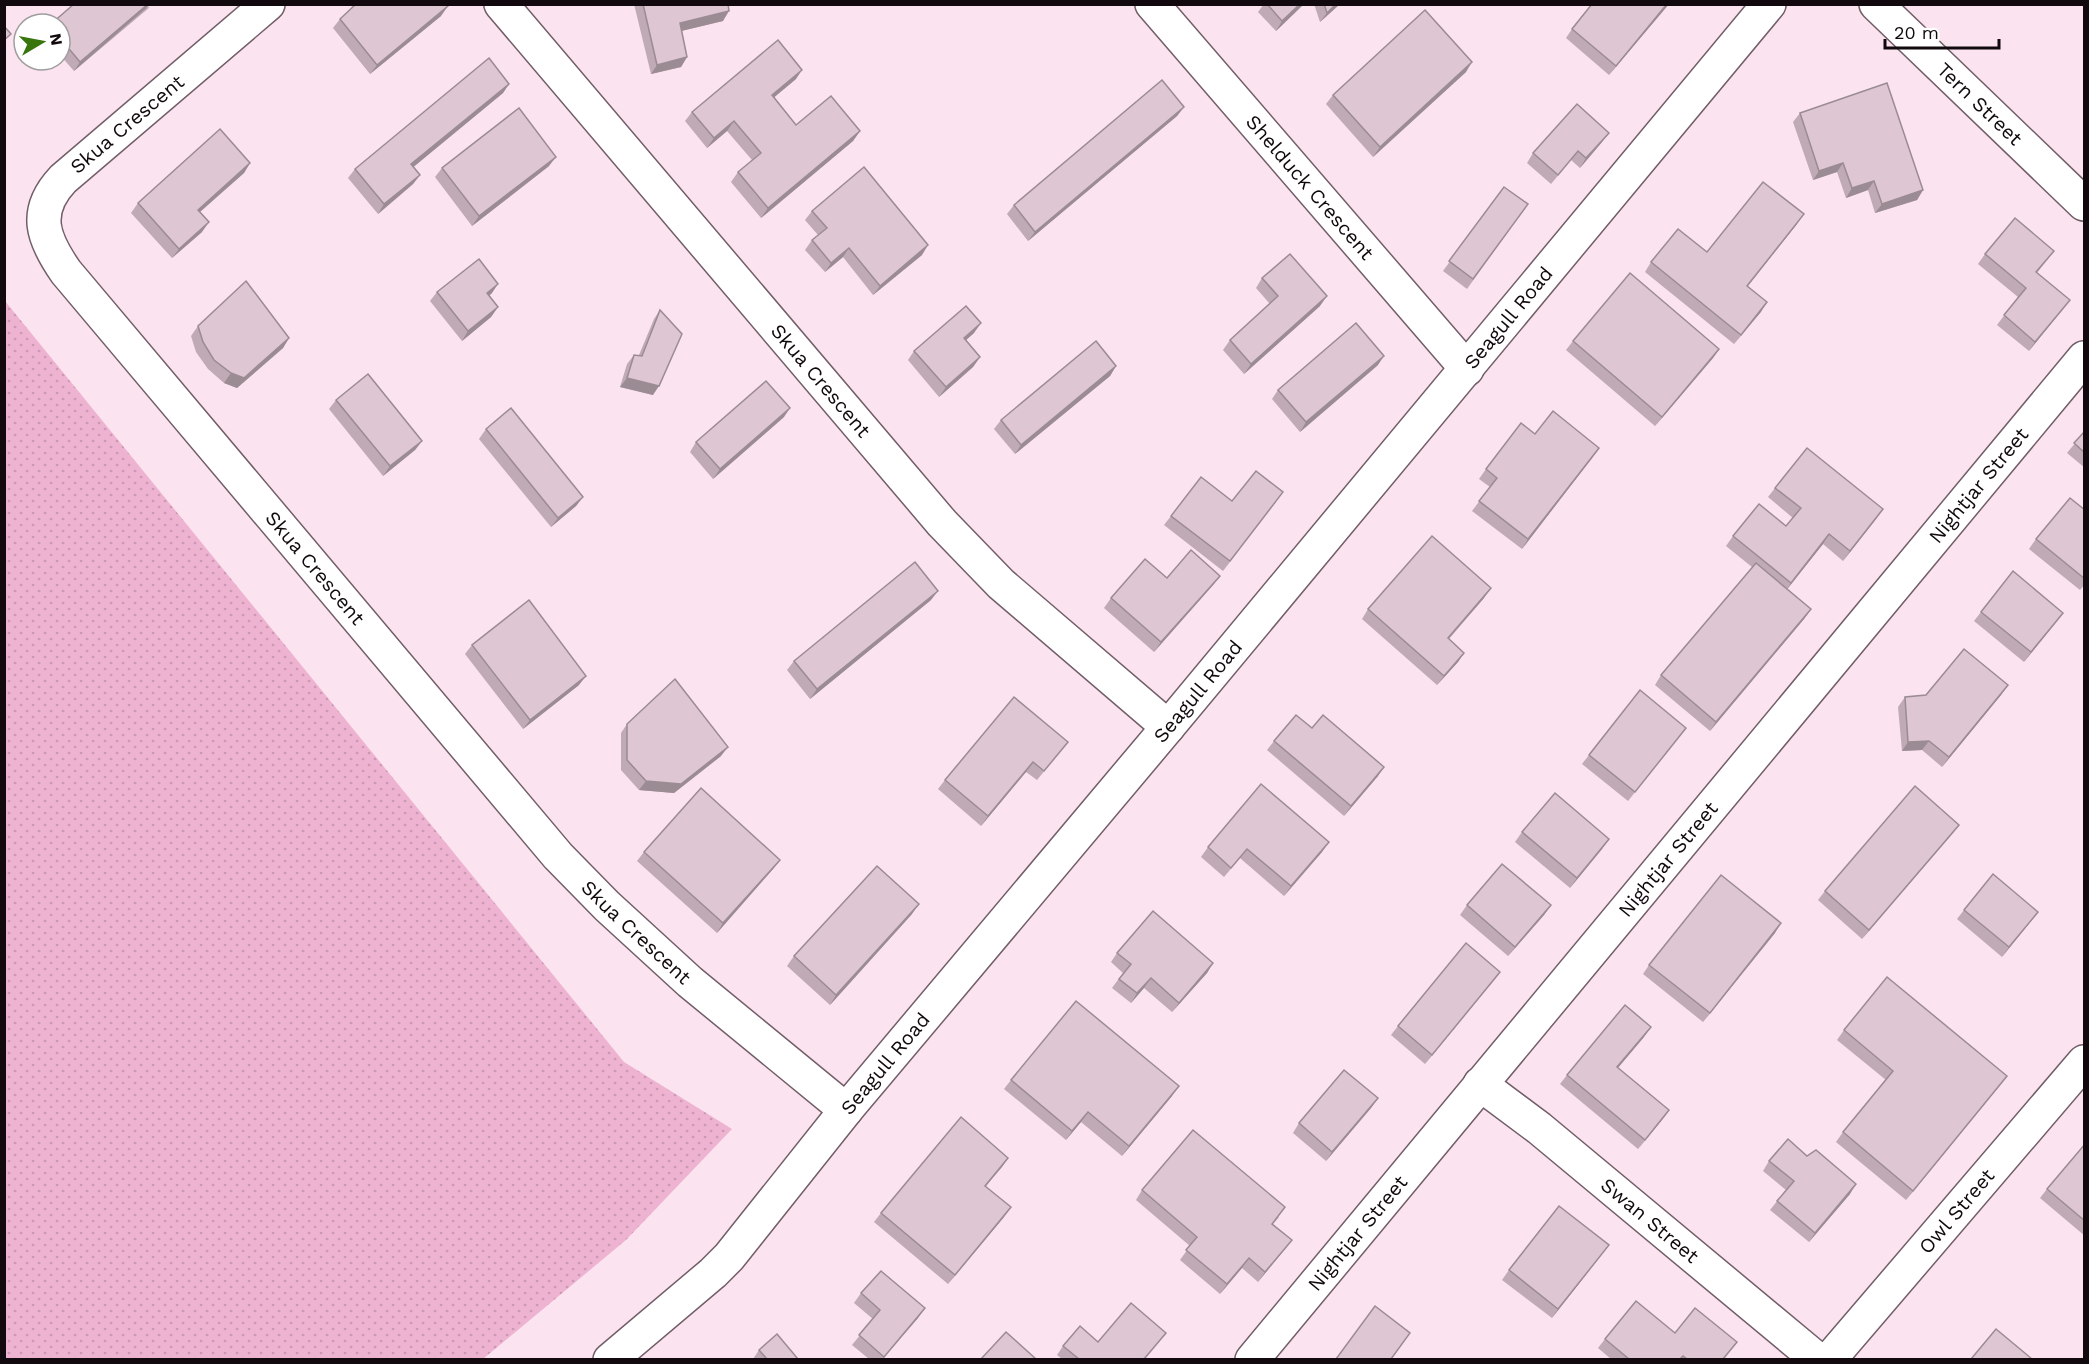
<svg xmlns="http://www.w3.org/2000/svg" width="2089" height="1364" viewBox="0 0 2089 1364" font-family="'Work Sans',sans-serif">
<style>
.grass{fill:url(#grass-dots)}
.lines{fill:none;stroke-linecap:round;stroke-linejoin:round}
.street-casing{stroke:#725e68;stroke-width:36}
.street{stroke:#fff;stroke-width:33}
.wall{fill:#bfaab5}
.shaded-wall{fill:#9b8b93}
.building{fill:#dec6d2;stroke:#9b8b93;stroke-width:1.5}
.labels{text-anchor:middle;stroke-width:6;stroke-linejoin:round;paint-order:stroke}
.street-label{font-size:20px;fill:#11090d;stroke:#fff}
</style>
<defs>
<pattern id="grass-dots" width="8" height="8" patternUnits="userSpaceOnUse" patternTransform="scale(1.5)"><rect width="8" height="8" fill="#efb3d2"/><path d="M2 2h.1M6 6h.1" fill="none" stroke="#cc99b3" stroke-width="1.8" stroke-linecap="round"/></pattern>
</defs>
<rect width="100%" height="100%" fill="#fbe3ef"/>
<!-- grass -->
<polygon class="grass" points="5,301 624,1062 732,1129 626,1240 483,1359 5,1359"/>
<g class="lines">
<defs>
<g id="street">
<path id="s1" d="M268,4L63,179C32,212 43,239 66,272L558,856L607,906L690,982L846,1110"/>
<path id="s2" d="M501,4L942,523L1001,584L1168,727"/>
<path id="s3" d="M1152,4L1467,369"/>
<path id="s4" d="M1876,4L2084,204"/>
<path id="s5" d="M1480,1084L1539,1128L1818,1360"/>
<path id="s6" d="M610,1360L713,1273L729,1257L846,1110L1168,727L1769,4"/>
<path id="s7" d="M1252,1360L2084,358"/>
<path id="s8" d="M1829,1360L2084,1062"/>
</g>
</defs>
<!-- street casing -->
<use href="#street" class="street-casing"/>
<!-- street -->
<use href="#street" class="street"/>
</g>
<!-- wall -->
<g class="wall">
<polygon points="634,4 728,4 723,21 681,31 687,57 681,67 651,74"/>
<polygon points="1264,4 1304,4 1276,31 1258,12"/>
<polygon points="1314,4 1340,4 1320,22"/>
<polygon points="1669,4 1609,75 1566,38 1572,29"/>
<polygon points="150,7 74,71 60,55 60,24"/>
<polygon points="441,16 370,74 333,28 340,19"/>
<polygon points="1466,72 1373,157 1326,104 1333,95"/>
<polygon points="796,79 774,97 796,125 860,131 853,141 761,218 731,182 738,172 752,160 727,131 707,148 685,121 692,112"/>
<polygon points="509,84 503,93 413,167 420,175 413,184 378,214 348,178 355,169"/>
<polygon points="1184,107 1177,116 1028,241 1007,214 1014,205"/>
<polygon points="1800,113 1923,190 1917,200 1875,213 1868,190 1846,198 1837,172 1813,180 1793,122"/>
<polygon points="1602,142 1580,168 1571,160 1551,184 1527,163 1533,153"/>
<polygon points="250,163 244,173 199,212 202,232 172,258 131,213 138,203"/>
<polygon points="549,166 472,226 435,177 442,168"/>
<polygon points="1504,187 1528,204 1467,289 1443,271"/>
<polygon points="812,211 922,255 873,295 843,257 825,272 805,250 812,240 818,235 805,220"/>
<polygon points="1797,224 1748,286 1767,302 1734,344 1645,272 1651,262 1707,252"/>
<polygon points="2054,251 2037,273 2063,309 2029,351 1997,325 2018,297 1978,264 1985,254"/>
<polygon points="1262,278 1320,306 1244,374 1223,350 1230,340 1270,304 1256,288"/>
<polygon points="437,292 492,293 489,296 498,307 491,317 462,341 430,301"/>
<polygon points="660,310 653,395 620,387 627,364 634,355 639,355 654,319"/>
<polygon points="198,326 289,338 283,348 237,388 224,383 208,369 196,352 191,336"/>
<polygon points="974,333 966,340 980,357 973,367 939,397 908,360 914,351"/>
<polygon points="1573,341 1719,349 1713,358 1655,426 1566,350"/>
<polygon points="1378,365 1300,432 1272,399 1278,390"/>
<polygon points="1116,366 1110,376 1015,454 994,429 1001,420"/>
<polygon points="336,400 422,441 415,450 383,476 329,409"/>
<polygon points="784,417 713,479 690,452 696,442"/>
<polygon points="486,429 583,497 576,506 551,527 479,439"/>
<polygon points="2085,431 2085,468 2067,453"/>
<polygon points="1535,434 1592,458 1522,549 1472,511 1490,487 1479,479 1486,469"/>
<polygon points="1775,488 1876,519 1843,561 1823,544 1787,589 1811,609 1804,619 1710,731 1655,685 1661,675 1752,567 1726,546 1733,536 1786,526 1793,518 1768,497"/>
<polygon points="1232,501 1276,502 1223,571 1164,525 1171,516"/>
<polygon points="2085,510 2085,584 2080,590 2029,549 2036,539"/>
<polygon points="1220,576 1213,585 1154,652 1104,608 1111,598 1167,578"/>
<polygon points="1484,598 1449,639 1464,653 1458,662 1437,685 1362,619 1368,609"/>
<polygon points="931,600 810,699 787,670 794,661"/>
<polygon points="1981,612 2056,622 2024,662 1974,621"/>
<polygon points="472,645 579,685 523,729 465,654"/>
<polygon points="2001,695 1942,767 1922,750 1902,751 1898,707 1905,697"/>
<polygon points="627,724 721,756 674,793 639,790 621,770 621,733"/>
<polygon points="1312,728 1378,776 1344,816 1267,750 1274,741"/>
<polygon points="1679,737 1628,801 1582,764 1589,755"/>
<polygon points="1061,751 1037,780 1026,772 981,826 938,789 945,780"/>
<polygon points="1959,825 1952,834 1862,939 1818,900 1825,891"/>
<polygon points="1522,832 1602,849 1570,888 1515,842"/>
<polygon points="1208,847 1322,852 1284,896 1240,858 1224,877 1201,857"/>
<polygon points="644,852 780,860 773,869 717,933 637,861"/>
<polygon points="1467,905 1551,905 1544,915 1508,956 1460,915"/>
<polygon points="1964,910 2038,912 2002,957 1957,919"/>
<polygon points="912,914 830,1005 787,966 794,956"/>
<polygon points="1775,933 1703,1022 1643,974 1649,965"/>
<polygon points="1117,953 1213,963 1207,973 1172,1012 1144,988 1131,1003 1112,988 1123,973 1111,962"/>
<polygon points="1500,972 1493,981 1425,1064 1391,1035 1398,1026"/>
<polygon points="1844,1030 2000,1085 1906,1200 1836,1142 1843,1132 1886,1080 1837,1040"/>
<polygon points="1644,1037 1618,1068 1669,1110 1638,1149 1560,1084 1567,1075"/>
<polygon points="1011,1080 1172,1096 1122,1156 1081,1122 1066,1140 1004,1089"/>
<polygon points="1378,1098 1371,1108 1326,1161 1293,1133 1299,1123"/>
<polygon points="2085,1144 2085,1236 2040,1198 2047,1189"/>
<polygon points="1008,1158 986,1186 1004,1217 948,1284 874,1222 881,1213"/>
<polygon points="1769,1161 1850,1194 1809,1242 1770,1210 1786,1190 1763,1171"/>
<polygon points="1142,1190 1279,1217 1273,1224 1292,1240 1258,1282 1242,1268 1220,1294 1180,1260 1190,1246 1136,1200"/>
<polygon points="1609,1245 1552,1318 1502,1280 1509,1270"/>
<polygon points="861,1293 918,1318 883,1359 869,1359 852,1345 873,1319 854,1303"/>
<polygon points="1166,1333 1145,1359 1062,1359 1057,1355 1063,1346"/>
<polygon points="1675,1333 1737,1342 1724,1359 1611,1359 1598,1348 1605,1339"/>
<polygon points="759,1350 798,1359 753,1359"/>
</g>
<!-- shaded-wall -->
<g class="shaded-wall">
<polygon points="148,4 151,4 74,71 80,62"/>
<polygon points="1300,4 1304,4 1276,31 1282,21"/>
<polygon points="1336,4 1340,4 1320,22 1327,13"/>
<polygon points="1667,4 1669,4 1609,75 1616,66"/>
<polygon points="448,6 441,16 370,74 377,65"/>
<polygon points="729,11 723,21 673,33 680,23"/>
<polygon points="687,57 681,67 651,74 657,65"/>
<polygon points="1472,62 1466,72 1373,157 1380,147"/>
<polygon points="802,70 796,79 765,105 772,95"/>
<polygon points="509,84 503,93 405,174 411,164"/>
<polygon points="1184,107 1177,116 1028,241 1035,232"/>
<polygon points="734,121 727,131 707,148 714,138"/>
<polygon points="860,131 853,141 761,218 768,208"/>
<polygon points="1609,133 1602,142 1580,168 1586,158"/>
<polygon points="556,157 549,166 472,226 479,216"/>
<polygon points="250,163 244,173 191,220 198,210"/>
<polygon points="1843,163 1837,172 1813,180 1819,171"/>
<polygon points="420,175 413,184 378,214 384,204"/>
<polygon points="1874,181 1868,190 1846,198 1852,188"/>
<polygon points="1923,190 1917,200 1875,213 1882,204"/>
<polygon points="1804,214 1797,224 1740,295 1747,286"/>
<polygon points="209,222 202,232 172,258 179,249"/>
<polygon points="928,245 922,255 873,295 880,286"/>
<polygon points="849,248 843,257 825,272 831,263"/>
<polygon points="498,284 492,293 480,303 487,293"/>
<polygon points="1327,296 1320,306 1244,374 1251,364"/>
<polygon points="2070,300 2063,309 2029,351 2035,342"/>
<polygon points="1767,302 1761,312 1734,344 1741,335"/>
<polygon points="498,307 491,317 462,341 468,331"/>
<polygon points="981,323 974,333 957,348 964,338"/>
<polygon points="289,338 283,348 237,388 224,383 231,373"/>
<polygon points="1719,349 1713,358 1655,426 1662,417"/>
<polygon points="1384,356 1378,365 1300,432 1306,422"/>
<polygon points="980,357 973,367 939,397 946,387"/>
<polygon points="1116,366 1110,376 1015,454 1021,445"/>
<polygon points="627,378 659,386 653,395 620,387"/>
<polygon points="790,408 784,417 713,479 720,469"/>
<polygon points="422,441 415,450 383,476 390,466"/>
<polygon points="1599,448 1592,458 1522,549 1528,539"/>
<polygon points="583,497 576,506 551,527 558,518"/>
<polygon points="1883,509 1876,519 1843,561 1850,551"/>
<polygon points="1829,534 1823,544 1785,592 1791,583"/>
<polygon points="1220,576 1213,585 1154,652 1161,642"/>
<polygon points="1491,588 1484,598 1441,647 1448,638"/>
<polygon points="938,591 931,600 810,699 817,689"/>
<polygon points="1811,609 1804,619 1710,731 1716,722"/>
<polygon points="2063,613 2056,622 2024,662 2031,652"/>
<polygon points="1464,653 1458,662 1437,685 1444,676"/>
<polygon points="586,676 579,685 523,729 530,720"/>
<polygon points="2008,685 2001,695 1942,767 1949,757"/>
<polygon points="1929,741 1922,750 1902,751 1908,742"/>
<polygon points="728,747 721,756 674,793 639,790 646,781"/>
<polygon points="1033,762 1026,772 981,826 988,816"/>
<polygon points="1384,767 1378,776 1344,816 1351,806"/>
<polygon points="1959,825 1952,834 1862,939 1869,930"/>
<polygon points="1609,839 1602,849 1570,888 1577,878"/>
<polygon points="1329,842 1322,852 1284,896 1291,886"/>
<polygon points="780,860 773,869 717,933 723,923"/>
<polygon points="919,904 912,914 830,1005 836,995"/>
<polygon points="1551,905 1544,915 1508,956 1515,947"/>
<polygon points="2038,912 2031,921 2002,957 2009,947"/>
<polygon points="1781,923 1775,933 1703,1022 1710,1013"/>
<polygon points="1213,963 1207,973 1172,1012 1179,1003"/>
<polygon points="1500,972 1493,981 1425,1064 1432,1055"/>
<polygon points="1151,978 1144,988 1131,1003 1137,993"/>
<polygon points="1651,1027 1644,1037 1610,1077 1617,1067"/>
<polygon points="2007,1076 2000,1085 1906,1200 1913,1191"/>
<polygon points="1179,1086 1172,1096 1122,1156 1129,1146"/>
<polygon points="1378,1098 1371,1108 1326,1161 1332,1152"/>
<polygon points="1669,1110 1662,1120 1638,1149 1645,1140"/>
<polygon points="1088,1112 1081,1122 1066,1140 1072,1131"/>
<polygon points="1008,1158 1002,1167 978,1195 985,1186"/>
<polygon points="1856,1184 1850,1194 1809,1242 1815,1233"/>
<polygon points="1011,1207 1004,1217 948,1284 955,1275"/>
<polygon points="1292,1240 1285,1249 1258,1282 1265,1272"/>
<polygon points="1609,1245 1602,1254 1552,1318 1558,1309"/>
<polygon points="1249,1258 1242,1268 1220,1294 1227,1284"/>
<polygon points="925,1308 918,1318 882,1359 884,1357"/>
</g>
<!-- building -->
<g class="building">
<polygon points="74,4 148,4 80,62 60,38 60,24 51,24"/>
<polygon points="356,4 446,4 448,6 377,65 340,19"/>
<polygon points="643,4 728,4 729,11 680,23 687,57 657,65"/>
<polygon points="1267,4 1300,4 1282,21"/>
<polygon points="1324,4 1336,4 1327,13"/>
<polygon points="1592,4 1667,4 1616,66 1572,29"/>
<polygon points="1425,10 1472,62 1380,147 1333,95"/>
<polygon points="4,26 11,34 4,40"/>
<polygon points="778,40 802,70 772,95 796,125 831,96 860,131 768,208 738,172 761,153 734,121 714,138 692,112"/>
<polygon points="489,58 509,84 411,164 420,175 384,204 355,169"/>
<polygon points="1162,80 1184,107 1035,232 1014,205"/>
<polygon points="1887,83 1923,190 1882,204 1874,181 1852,188 1843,163 1819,171 1800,113"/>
<polygon points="1577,104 1609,133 1586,158 1578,151 1558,175 1533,153"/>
<polygon points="519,108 556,157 479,216 442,168"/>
<polygon points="220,129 250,163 198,210 209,222 179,249 138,203"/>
<polygon points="864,167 928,245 880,286 849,248 831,263 812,240 827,228 812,211"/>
<polygon points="1763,182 1804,214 1747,286 1767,302 1741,335 1651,262 1678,229 1707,252"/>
<polygon points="1504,187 1528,204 1473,279 1449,261"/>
<polygon points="2015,218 2054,251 2036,272 2070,300 2035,342 2004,315 2026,288 1985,254"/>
<polygon points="1290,254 1327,296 1251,364 1230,340 1278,296 1262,278"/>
<polygon points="479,259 498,284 487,293 498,307 468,331 437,292"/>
<polygon points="1630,273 1719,349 1662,417 1573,341"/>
<polygon points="246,281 289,338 244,378 231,373 214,360 203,342 198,326"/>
<polygon points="966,306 981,323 964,338 980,357 946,387 914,351"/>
<polygon points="660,310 682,334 659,386 627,378 634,355 642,356"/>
<polygon points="1356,323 1384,356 1306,422 1278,390"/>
<polygon points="1096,341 1116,366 1021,445 1001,420"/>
<polygon points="368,374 422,441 390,466 336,400"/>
<polygon points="766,381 790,408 720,469 696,442"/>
<polygon points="511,408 583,497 558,518 486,429"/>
<polygon points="1553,411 1599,448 1528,539 1479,501 1497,478 1486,469 1521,423 1535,434"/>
<polygon points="2085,431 2085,453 2074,443"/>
<polygon points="1807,448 1883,509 1850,551 1829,534 1791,583 1733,536 1759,504 1786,526 1801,508 1775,488"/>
<polygon points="1256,471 1283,492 1230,561 1171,516 1201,477 1232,501"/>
<polygon points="2070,498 2085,510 2085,579 2036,539"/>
<polygon points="1432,536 1491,588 1448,638 1464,653 1444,676 1368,609"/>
<polygon points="1191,550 1220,576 1161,642 1111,598 1145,559 1167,578"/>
<polygon points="915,562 938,591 817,689 794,661"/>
<polygon points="1756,563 1811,609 1716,722 1661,675"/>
<polygon points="2013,571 2063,613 2031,652 1981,612"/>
<polygon points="529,600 586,676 530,720 472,645"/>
<polygon points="1964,649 2008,685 1949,757 1929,741 1908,742 1905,697 1926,695"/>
<polygon points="675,679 728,747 681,784 646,781 627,760 627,724"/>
<polygon points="1640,690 1686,728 1635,792 1589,755"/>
<polygon points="1014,697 1068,742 1044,771 1033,762 988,816 945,780"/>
<polygon points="1296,715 1312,728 1323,715 1384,767 1351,806 1274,741"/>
<polygon points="1261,784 1329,842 1291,886 1247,849 1231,868 1208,847"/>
<polygon points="1915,786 1959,825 1869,930 1825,891"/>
<polygon points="701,788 780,860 723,923 644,852"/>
<polygon points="1555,793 1609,839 1577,878 1522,832"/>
<polygon points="1502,864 1551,905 1515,947 1467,905"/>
<polygon points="877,866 919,904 836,995 794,956"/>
<polygon points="1993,874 2038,912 2009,947 1964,910"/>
<polygon points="1721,875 1781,923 1710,1013 1649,965"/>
<polygon points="1153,911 1213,963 1179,1003 1151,978 1137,993 1119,979 1131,964 1117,953"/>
<polygon points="1466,943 1500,972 1432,1055 1398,1026"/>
<polygon points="1887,977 2007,1076 1913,1191 1843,1132 1893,1071 1844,1030"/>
<polygon points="1076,1001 1179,1086 1129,1146 1088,1112 1072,1131 1011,1080"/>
<polygon points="1625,1005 1651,1027 1617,1067 1669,1110 1645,1140 1567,1075"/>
<polygon points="1344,1070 1378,1098 1332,1152 1299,1123"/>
<polygon points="961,1117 1008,1158 985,1186 1011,1207 955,1275 881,1213"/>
<polygon points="1193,1130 1285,1207 1272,1224 1292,1240 1265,1272 1249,1258 1227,1284 1186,1250 1197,1237 1142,1190"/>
<polygon points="1788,1139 1807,1156 1816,1150 1856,1184 1815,1233 1777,1201 1794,1181 1769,1161"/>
<polygon points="2085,1144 2085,1221 2047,1189"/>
<polygon points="1559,1206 1609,1245 1558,1309 1509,1270"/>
<polygon points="881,1271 925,1308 884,1357 859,1335 880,1310 861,1293"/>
<polygon points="1636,1301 1675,1333 1695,1308 1737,1342 1723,1359 1687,1359 1683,1356 1680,1359 1629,1359 1605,1339"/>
<polygon points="1131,1303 1166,1333 1144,1359 1079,1359 1063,1346 1080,1326 1098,1342"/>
<polygon points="1375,1306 1410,1333 1391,1359 1336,1359"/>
<polygon points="1996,1329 2032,1359 1971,1359"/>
<polygon points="1006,1332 1036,1359 981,1359"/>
<polygon points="777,1334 798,1359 767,1359 759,1350"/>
</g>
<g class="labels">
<!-- street labels -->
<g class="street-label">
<text dy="7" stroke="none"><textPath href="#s4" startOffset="144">Tern Street</textPath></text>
<text transform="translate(127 124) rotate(-40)" y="7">Skua Crescent</text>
<text dy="7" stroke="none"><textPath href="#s3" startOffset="242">Shelduck Crescent</textPath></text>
<text dy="7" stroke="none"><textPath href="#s6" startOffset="1378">Seagull Road</textPath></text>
<text dy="7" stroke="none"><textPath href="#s2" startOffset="494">Skua Crescent</textPath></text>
<text dy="7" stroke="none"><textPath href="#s7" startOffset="1137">Nightjar Street</textPath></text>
<text dy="7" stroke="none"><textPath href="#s1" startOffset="760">Skua Crescent</textPath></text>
<text dy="7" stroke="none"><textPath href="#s6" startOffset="892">Seagull Road</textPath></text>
<text dy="7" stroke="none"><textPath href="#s7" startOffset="651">Nightjar Street</textPath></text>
<text dy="7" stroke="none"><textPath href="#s1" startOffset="1246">Skua Crescent</textPath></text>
<text dy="7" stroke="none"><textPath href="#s6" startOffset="406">Seagull Road</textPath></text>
<text dy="7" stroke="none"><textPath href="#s8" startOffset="196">Owl Street</textPath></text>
<text dy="7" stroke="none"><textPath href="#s5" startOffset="218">Swan Street</textPath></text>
<text dy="7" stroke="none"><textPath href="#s7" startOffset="165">Nightjar Street</textPath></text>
</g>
</g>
<!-- border -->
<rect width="2089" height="1364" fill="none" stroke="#11090d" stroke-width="12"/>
<!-- north arrow -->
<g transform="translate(42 42) rotate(80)"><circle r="28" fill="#ffffff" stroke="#a09d9e" stroke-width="1.5"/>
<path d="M0-4.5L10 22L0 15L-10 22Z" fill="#38750d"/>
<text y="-9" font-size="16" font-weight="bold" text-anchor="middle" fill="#11090d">N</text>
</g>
<!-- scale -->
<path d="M1885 39v9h114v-9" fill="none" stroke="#11090d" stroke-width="3"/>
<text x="1894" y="39" font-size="18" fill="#11090d" stroke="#ffffff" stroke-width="4.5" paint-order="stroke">20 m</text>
</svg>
